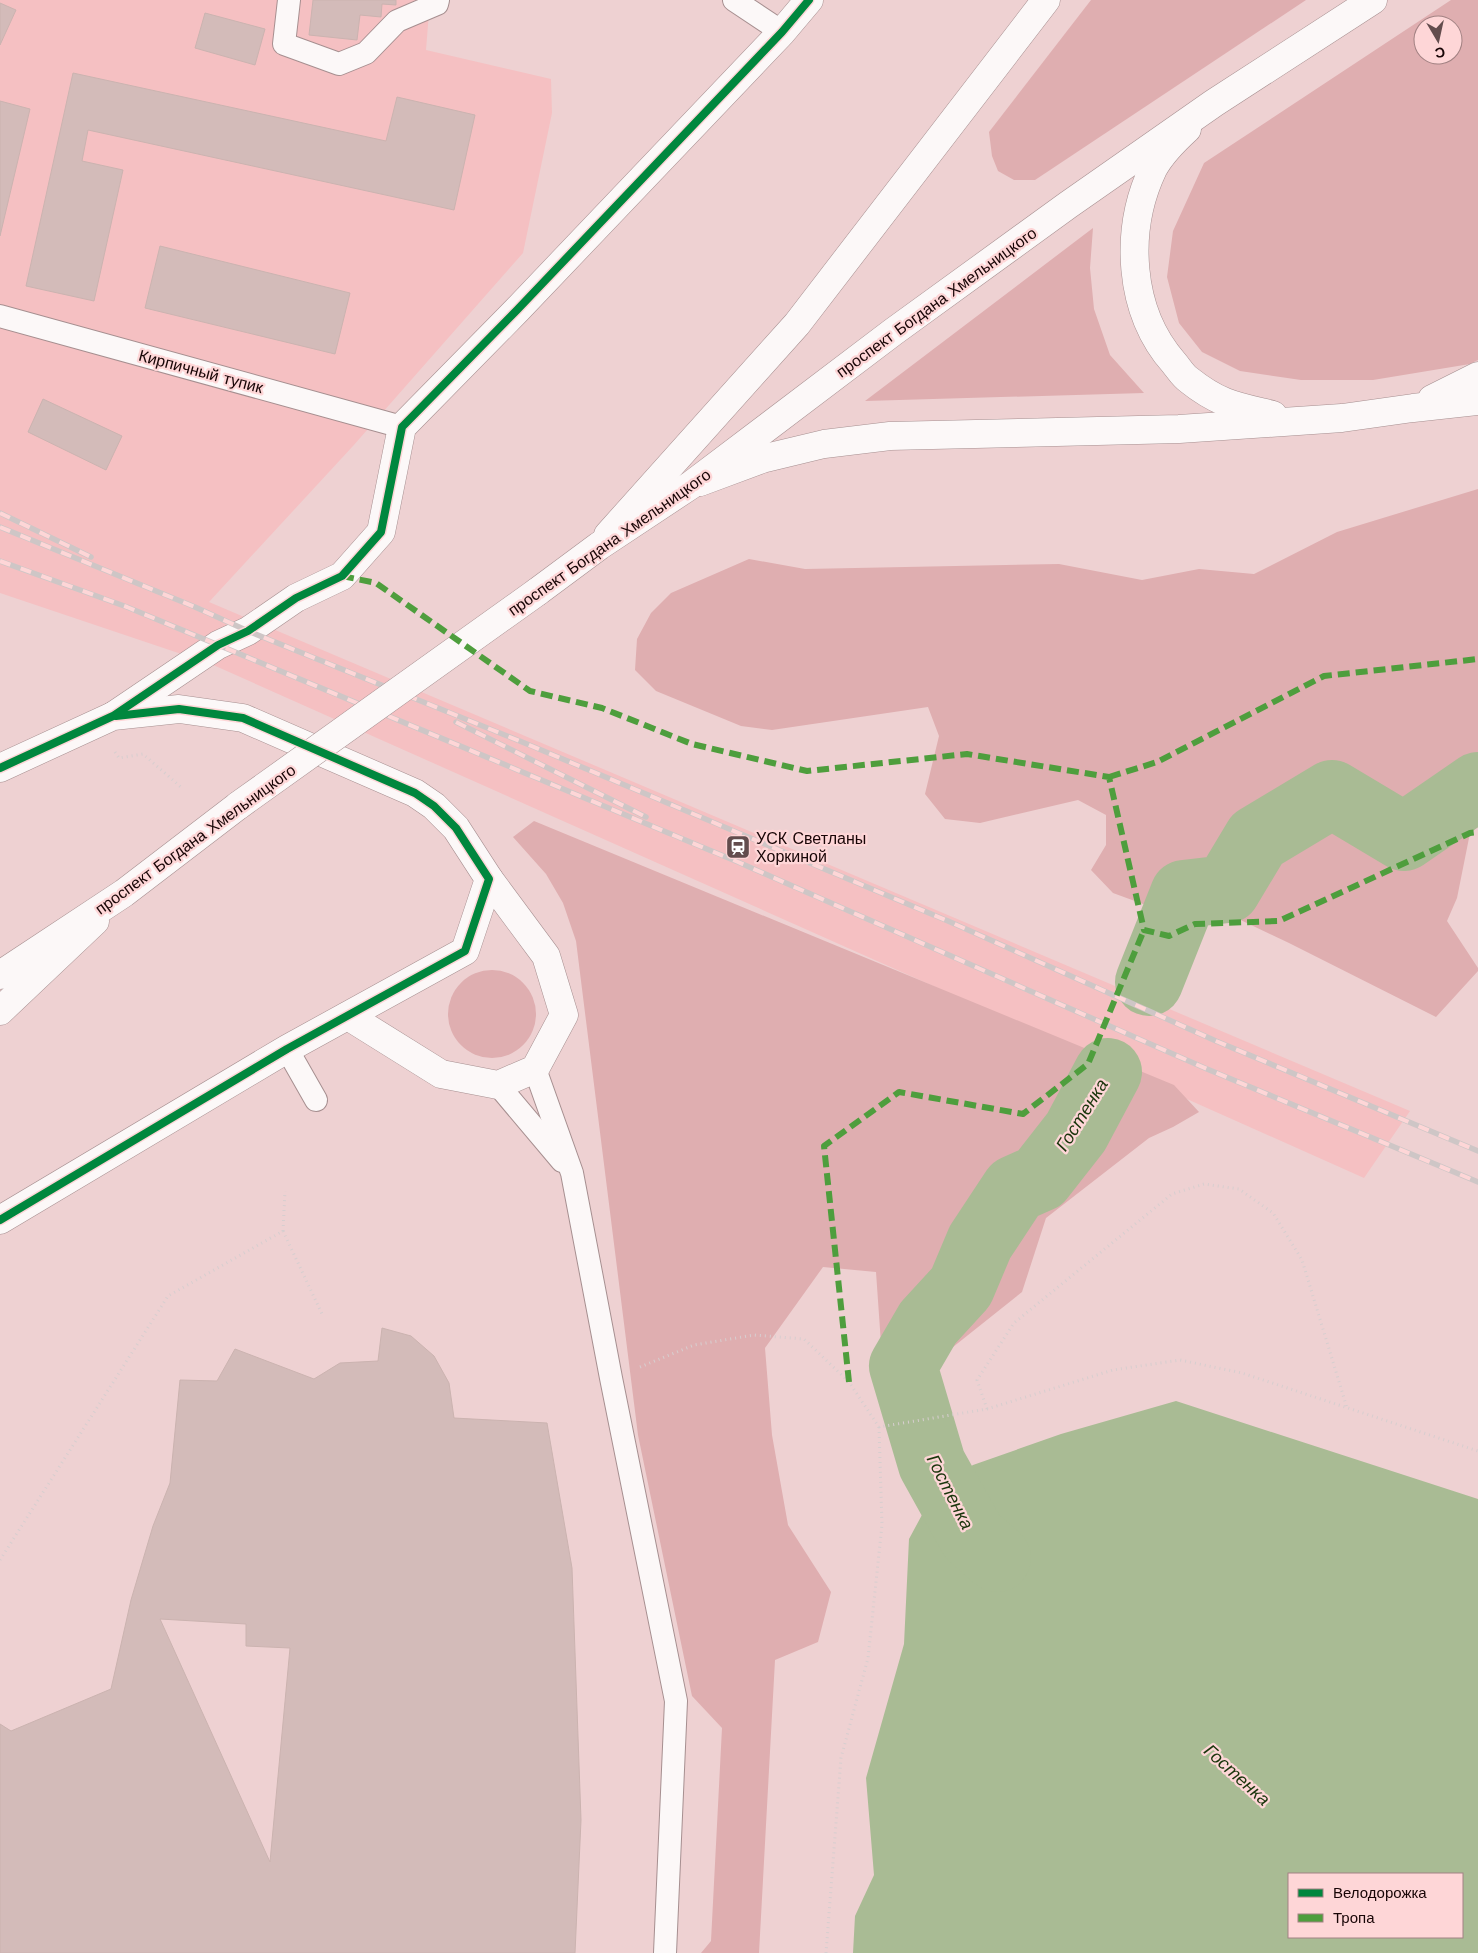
<svg xmlns="http://www.w3.org/2000/svg" width="1478" height="1953" viewBox="0 0 1478 1953" font-family="'Work Sans',sans-serif">
<style>
.built{fill:#f5c0c2}
.green{fill:#dfaeb0;fill-rule:evenodd}
.water{fill:#a9bb94;fill-rule:evenodd}
.lines{fill:none;stroke-linecap:round;stroke-linejoin:round}
.river{stroke:#a9bb94;stroke-width:68}
.building{fill:#d3bbb9;stroke:#cbb3b0;fill-rule:evenodd}
.service-casing{stroke:#a68f90;stroke-width:24}
.minor-casing{stroke:#a68f90;stroke-width:29}
.tertiary-casing{stroke:#a68f90;stroke-width:29}
.secondary-casing{stroke:#a68f90;stroke-width:29}
.primary-casing{stroke:#a68f90;stroke-width:29}
.path{stroke:#d7cecf;stroke-width:3;stroke-dasharray:1 4;stroke-linecap:butt}
.service{stroke:#fcf8f8;stroke-width:22}
.minor{stroke:#fcf8f8;stroke-width:28}
.tertiary{stroke:#fcf8f8;stroke-width:28}
.secondary{stroke:#fcf8f8;stroke-width:28}
.primary{stroke:#fcf8f8;stroke-width:28}
.rail-casing{stroke:#cec6c6;stroke-width:5.5}
.rail{stroke:#fed6d7;stroke-width:4;stroke-dasharray:11;stroke-linecap:butt}
.primary-bridge-casing{stroke:#a68f90;stroke-width:29;stroke-linecap:butt}
.primary-bridge{stroke:#fcf8f8;stroke-width:28}
.quiet{stroke:#4e9e3d;stroke-width:6;stroke-dasharray:12 6;stroke-linecap:butt}
.cycleway-casing{stroke:#fed6d7;stroke-width:11}
.cycleway{stroke:#00873e;stroke-width:8}
.labels{text-anchor:middle;stroke-width:4.5;stroke-linejoin:round;paint-order:stroke}
.street-label{font-size:16px;fill:#180506;stroke:#fed6d7}
.poi-label{font-size:16px;fill:#180506;stroke:#fed6d7;text-anchor:start}
.water-label{font-size:18px;font-style:italic;fill:#1a350c;stroke:#fed6d7}
</style>
<rect width="100%" height="100%" fill="#eed1d2"/>
<!-- built -->
<polygon class="built" points="0,0 430,0 426,50 551,79 552,113 523,253 353,446 209,602 1410,1111 1364,1178 211,664 0,593"/>
<!-- green -->
<g class="green">
<polygon points="1091,0 1306,0 1035,180 1014,180 998,171 992,156 989,132"/>
<path d="M1451,0H1478V360L1470,364L1373,380H1301L1240,371L1202,352L1179,323L1167,277L1173,231L1204,163ZM1423,25H1453V55H1423Z"/>
<polygon points="1093,228 1090,268 1094,309 1110,355 1144,393 865,401"/>
<polygon points="1478,489 1478,827 1470,833 1457,898 1447,921 1478,968 1478,971 1436,1017 1289,943 1205,903 1143,904 1113,893 1091,870 1106,845 1106,815 1078,800 980,823 945,819 925,794 939,736 928,707 772,730 741,726 656,691 635,670 637,639 651,613 671,593 749,559 805,569 1059,564 1142,580 1199,569 1254,574 1337,532"/>
<polygon points="534,821 1174,1085 1199,1112 1173,1127 1149,1138 1046,1218 1022,1292 943,1355 882,1358 876,1272 823,1267 765,1348 772,1435 788,1525 831,1592 818,1642 775,1660 759,1953 701,1953 711,1941 722,1728 692,1696 638,1435 576,941 563,903 546,874 513,837"/>
<circle cx="492" cy="1014" r="44"/>
</g>
<!-- water -->
<path class="water" d="M1176,1401L1478,1499V1953H853L855,1916L874,1875L866,1778L904,1644L909,1539L937,1487L973,1465L1061,1434ZM1289,1874H1462V1937H1289Z"/>
<g class="lines">
<!-- river -->
<g class="river">
<polyline points="1149,982 1184,894 1227,889 1257,839 1332,794 1404,837 1478,786"/>
<polyline points="997,1558 972,1536 932,1464 903,1366 928,1323 961,1287 980,1242 1015,1189 1040,1178 1076,1132 1108,1072"/>
</g>
</g>
<!-- building -->
<g class="building">
<polygon points="313,0 396,0 396,5 382,4 381,17 360,15 357,40 309,35"/>
<polygon points="0,3 16,10 0,45"/>
<polygon points="205,13 265,29 255,65 195,48"/>
<polygon points="73,73 386,141 397,97 475,115 454,210 88,130 82,161 123,170 94,301 26,286"/>
<polygon points="0,101 30,109 0,236"/>
<polygon points="160,246 350,293 335,354 145,308"/>
<polygon points="43,399 122,436 106,470 28,432"/>
<path d="M382,1328L411,1336L434,1356L449,1383L454,1418L547,1423L572,1568L581,1820L575,1953H0V1724L11,1731L111,1689L131,1600L153,1526L170,1483L180,1380L217,1381L235,1349L314,1379L340,1363L378,1361ZM160,1619L246,1624V1646L290,1648L270,1862Z"/>
</g>
<g class="lines">
<defs>
<g id="service">
<polyline points="289,0 284,44 339,64 366,53 397,21 437,4 438,0"/>
<polyline points="734,0 782,32"/>
<polyline points="0,316 402,427"/>
<polyline points="287,1049 316,1100"/>
<polyline points="535,1069 572,1173 611,1378 676,1701 665,1953"/>
<polyline points="498,1085 562,1161"/>
</g>
<polyline id="minor" points="113,716 218,645 248,631 296,598 342,576 381,532 402,427 517,310 782,32 809,0"/>
<g id="tertiary">
<polyline points="0,768 113,716 179,709 243,718 415,793 434,806 456,828 489,879 465,951 287,1049 0,1220"/>
<polyline points="0,1011 95,921"/>
<polyline points="348,1016 441,1074 498,1085 535,1069 564,1015 546,956 489,879"/>
</g>
<g id="secondary">
<path d="M1187,129C1175,140 1161,154 1153,169C1124,230 1128,311 1174,363C1179,369 1183,376 1189,380C1199,388 1213,397 1225,402C1240,408 1257,411 1273,415"/>
<polyline points="1432,399 1478,376"/>
<polyline points="700,482 762,459 824,444 890,436 1179,429 1342,418 1413,408 1478,401"/>
<polyline points="608,535 797,324 1046,0"/>
</g>
<g id="primary">
<polyline points="537,592 599,546 691,485 893,332 1068,205 1214,103 1373,0"/>
<polyline points="0,975 124,893 239,805"/>
</g>
</defs>
<!-- service casing -->
<use href="#service" class="service-casing"/>
<!-- minor casing -->
<use href="#minor" class="minor-casing"/>
<!-- tertiary casing -->
<use href="#tertiary" class="tertiary-casing"/>
<!-- secondary casing -->
<use href="#secondary" class="secondary-casing"/>
<!-- primary casing -->
<use href="#primary" class="primary-casing"/>
<!-- path -->
<g class="path">
<polyline points="115,752 119,758 143,754 182,788"/>
<polyline points="283,1231 322,1314"/>
<polyline points="640,1367 694,1345 754,1335 804,1339 849,1382 879,1427 987,1409 1113,1370 1180,1360 1242,1373 1478,1451"/>
<polyline points="987,1409 977,1380 1014,1323 1172,1194 1204,1184 1239,1189 1273,1213 1302,1260 1347,1408"/>
<polyline points="0,1560 168,1296 283,1231 285,1191"/>
<polyline points="826,1953 841,1758 868,1658 882,1525 879,1427"/>
</g>
<!-- service -->
<use href="#service" class="service"/>
<!-- minor -->
<use href="#minor" class="minor"/>
<!-- tertiary -->
<use href="#tertiary" class="tertiary"/>
<!-- secondary -->
<use href="#secondary" class="secondary"/>
<!-- primary -->
<use href="#primary" class="primary"/>
<defs>
<g id="rail">
<polyline points="0,513 91,557"/>
<polyline points="0,527 195,607 248,631 527,744 948,921 1216,1041 1478,1151"/>
<polyline points="0,561 127,607 738,862 1207,1069 1478,1182"/>
<polyline points="456,722 646,817"/>
</g>
</defs>
<!-- rail casing -->
<use href="#rail" class="rail-casing"/>
<!-- rail -->
<use href="#rail" class="rail"/>
<defs>
<polyline id="primary-bridge" points="239,805 537,592"/>
</defs>
<!-- primary-bridge casing -->
<use href="#primary-bridge" class="primary-bridge-casing"/>
<!-- primary-bridge -->
<use href="#primary-bridge" class="primary-bridge"/>
<!-- quiet -->
<g class="quiet">
<polyline points="342,576 376,583 530,691 602,708 692,744 807,771 967,754 1109,777 1144,930 1169,936 1195,924 1279,921 1470,833 1478,832"/>
<polyline points="1109,777 1157,762 1324,676 1478,659"/>
<polyline points="849,1382 824,1146 899,1092 1023,1114 1088,1064 1144,930"/>
</g>
<defs>
<g id="cycleway">
<polyline points="0,768 113,716 218,645 248,631 296,598 342,576 381,532 402,427 517,310 782,32 809,0"/>
<polyline points="0,1220 287,1049 465,951 489,879 456,828 434,806 415,793 243,718 179,709 116,716"/>
</g>
</defs>
<!-- cycleway casing -->
<use href="#cycleway" class="cycleway-casing"/>
<!-- cycleway -->
<use href="#cycleway" class="cycleway"/>
</g>
<!-- icons -->
<defs>
<symbol id="station-square" viewBox="-11 -11 22 22"><rect x="-9" y="-9" width="18" height="18" rx="4" fill="#634c4d" stroke="#fed6d7"/><path d="M-3-6H3Q5-6 5-4V2Q5 4 3 4L4.5 6H3L1.5 4h-3L-3 6H-4.5L-3 4Q-5 4-5 2V-4Q-5-6-3-6ZM-3.5-4v3h7v-3ZM-3.5 1v1.5H-2V1ZM2 1v1.5H3.5V1Z" fill="#fff"/></symbol>
</defs>
<g fill-rule="evenodd">
<use href="#station-square" x="724" y="833" width="28" height="28"/>
</g>
<g class="labels">
<!-- street labels -->
<g class="street-label">
<text transform="translate(936 302) rotate(-36)" y="6">проспект Богдана Хмельницкого</text>
<text transform="translate(201 371) rotate(15)" y="6">Кирпичный тупик</text>
<text transform="translate(609 542) rotate(-35)" y="6">проспект Богдана Хмельницкого</text>
<text transform="translate(195 839) rotate(-36)" y="6">проспект Богдана Хмельницкого</text>
</g>
<!-- poi labels -->
<g class="poi-label">
<text x="756" y="844">УСК Светланы<tspan x="756" dy="18">Хоркиной</tspan></text>
</g>
<!-- water labels -->
<g class="water-label">
<text transform="translate(1082 1115) rotate(-58)" y="6">Гостенка</text>
<text transform="translate(950 1492) rotate(63)" y="6">Гостенка</text>
<text transform="translate(1237 1775) rotate(42)" y="6">Гостенка</text>
</g>
</g>
<!-- legend -->
<rect x="1288" y="1873" width="175" height="65" fill="#fed6d7" stroke="#a28283"/>
<rect x="1298" y="1889" width="25" height="8" fill="#00873e" stroke="#a28283"/>
<text x="1333" y="1898" font-size="15" fill="#180506">Велодорожка</text>
<rect x="1298" y="1914" width="25" height="8" fill="#4e9e3d" stroke="#a28283"/>
<text x="1333" y="1923" font-size="15" fill="#180506">Тропа</text>
<!-- north arrow -->
<g transform="translate(1438 40) rotate(171)"><circle r="24" fill="#fed6d7" stroke="#a28283"/>
<path d="M0-4L9 19L0 12L-9 19Z" fill="#634c4d"/>
<text y="-8" font-size="14" font-weight="bold" text-anchor="middle" fill="#180506">С</text>
</g>
</svg>
